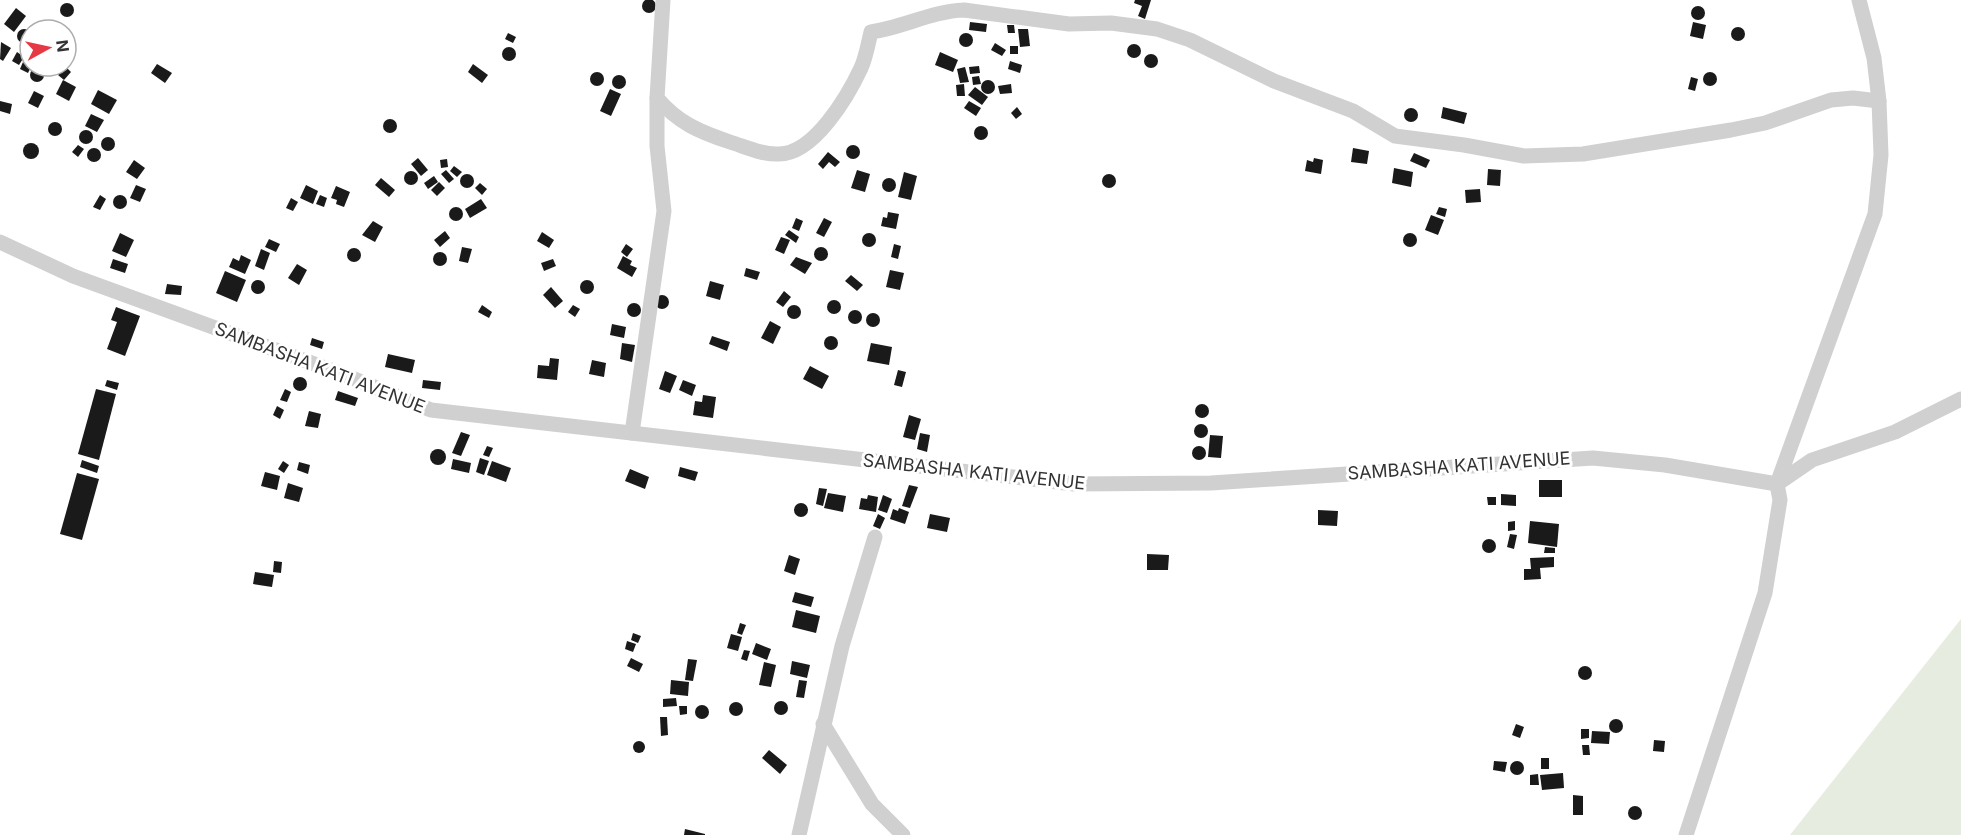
<svg xmlns="http://www.w3.org/2000/svg" width="1961" height="835" viewBox="0 0 1961 835" font-family="Inter,sans-serif">
<style>
.green{fill:#e6ecdf}
.building{fill:#1a1a1a}
.lines{fill:none;stroke-linecap:round;stroke-linejoin:round}
.minor{stroke:#d0d0d0;stroke-width:15}
.labels{text-anchor:middle;stroke-width:6;stroke-linejoin:round;paint-order:stroke}
.street-label{font-size:18px;fill:#333;stroke:#fff}
</style>
<rect width="100%" height="100%" fill="#fff"/>
<!-- green -->
<polygon class="green" points="1961,619 1961,835 1790,835"/>
<!-- building -->
<g class="building">
<circle cx="649" cy="6" r="7"/>
<polygon points="1135,0 1151,0 1145,19 1138,16 1142,6 1134,3"/>
<circle cx="67" cy="10" r="7"/>
<circle cx="1698" cy="13" r="7"/>
<polygon points="16,8 26,16 14,32 4,24"/>
<polygon points="970,22 987,24 986,32 969,30"/>
<polygon points="1693,22 1706,25 1703,39 1690,36"/>
<polygon points="1007,25 1014,25 1015,33 1008,33"/>
<circle cx="1738" cy="34" r="7"/>
<circle cx="24" cy="36" r="7"/>
<polygon points="1018,29 1028,29 1030,46 1020,47"/>
<circle cx="966" cy="40" r="7"/>
<polygon points="508,33 516,37 513,43 505,39"/>
<polygon points="1,42 11,48 3,61 0,59"/>
<polygon points="995,43 1006,50 1002,56 991,50"/>
<circle cx="1134" cy="51" r="7"/>
<rect x="1010" y="46" width="8" height="8"/>
<circle cx="509" cy="54" r="7"/>
<polygon points="17,52 24,57 19,65 12,61"/>
<polygon points="940,52 958,60 953,72 935,65"/>
<circle cx="1151" cy="61" r="7"/>
<polygon points="1010,61 1022,65 1020,73 1008,69"/>
<polygon points="23,62 31,67 28,73 20,69"/>
<polygon points="157,64 172,73 165,83 151,73"/>
<polygon points="473,64 488,75 482,83 468,72"/>
<polygon points="979,66 980,73 970,74 969,67"/>
<polygon points="66,67 71,72 64,80 58,75"/>
<polygon points="965,67 969,82 960,83 957,69"/>
<circle cx="37" cy="75" r="7"/>
<circle cx="1710" cy="79" r="7"/>
<circle cx="597" cy="79" r="7"/>
<circle cx="619" cy="82" r="7"/>
<polygon points="979,76 981,84 973,85 972,77"/>
<polygon points="1691,77 1698,79 1695,91 1688,89"/>
<circle cx="988" cy="87" r="7"/>
<polygon points="63,80 76,87 69,101 56,94"/>
<polygon points="964,84 965,96 957,96 956,85"/>
<polygon points="1011,84 1012,93 1000,94 998,86"/>
<polygon points="975,87 988,97 982,105 968,95"/>
<polygon points="610,89 621,94 611,116 600,111"/>
<polygon points="98,90 117,100 109,114 91,104"/>
<polygon points="34,91 44,96 38,108 28,103"/>
<polygon points="0,101 12,104 10,114 0,111"/>
<polygon points="969,101 981,108 976,116 964,108"/>
<polygon points="1017,107 1022,114 1016,119 1011,113"/>
<polygon points="1443,107 1467,113 1464,124 1441,118"/>
<circle cx="1411" cy="115" r="7"/>
<polygon points="91,114 104,120 97,132 85,126"/>
<circle cx="390" cy="126" r="7"/>
<circle cx="55" cy="129" r="7"/>
<circle cx="981" cy="133" r="7"/>
<circle cx="86" cy="137" r="7"/>
<circle cx="108" cy="144" r="7"/>
<circle cx="31" cy="151" r="8"/>
<circle cx="853" cy="152" r="7"/>
<polygon points="78,145 84,149 78,157 72,152"/>
<circle cx="94" cy="155" r="7"/>
<polygon points="1353,148 1369,151 1367,164 1351,162"/>
<polygon points="828,152 840,162 835,167 829,162 823,169 818,164"/>
<polygon points="1414,153 1430,160 1426,168 1410,161"/>
<polygon points="418,158 428,170 421,176 411,164"/>
<polygon points="1314,158 1323,160 1321,174 1305,171 1307,160 1313,162"/>
<polygon points="447,159 448,167 441,168 440,160"/>
<polygon points="134,160 145,168 137,179 126,172"/>
<polygon points="454,166 462,172 457,177 450,171"/>
<polygon points="1394,168 1413,172 1411,187 1392,183"/>
<polygon points="1488,169 1501,170 1500,186 1487,185"/>
<polygon points="446,170 454,179 449,183 441,174"/>
<polygon points="857,170 870,174 865,192 851,188"/>
<circle cx="411" cy="178" r="7"/>
<polygon points="904,172 917,176 911,200 898,197"/>
<circle cx="467" cy="181" r="7"/>
<circle cx="1109" cy="181" r="7"/>
<polygon points="434,176 438,182 428,189 424,183"/>
<circle cx="889" cy="185" r="7"/>
<polygon points="381,178 395,190 389,197 375,185"/>
<polygon points="439,182 445,188 437,196 431,190"/>
<polygon points="480,183 487,189 482,195 475,188"/>
<polygon points="136,185 146,189 140,202 130,198"/>
<polygon points="306,185 318,191 313,204 300,198"/>
<polygon points="336,186 350,192 344,207 336,204 337,200 331,198"/>
<polygon points="1480,189 1481,202 1466,203 1465,190"/>
<circle cx="120" cy="202" r="7"/>
<polygon points="100,195 106,199 100,210 93,207"/>
<polygon points="320,195 327,198 324,207 316,204"/>
<polygon points="291,198 298,202 293,211 286,208"/>
<polygon points="481,199 487,208 470,218 465,209"/>
<circle cx="456" cy="214" r="7"/>
<polygon points="1439,207 1447,209 1445,217 1436,214"/>
<polygon points="888,212 899,214 896,229 881,226 883,217 887,218"/>
<polygon points="1431,215 1444,220 1438,235 1425,230"/>
<polygon points="796,218 803,221 799,231 792,228"/>
<polygon points="824,218 832,222 824,237 816,233"/>
<polygon points="373,221 383,227 375,242 362,235"/>
<polygon points="789,230 799,237 796,243 785,235"/>
<polygon points="445,231 450,238 440,247 434,240"/>
<polygon points="542,232 554,240 549,248 537,241"/>
<circle cx="869" cy="240" r="7"/>
<circle cx="1410" cy="240" r="7"/>
<polygon points="120,233 134,240 126,257 112,251"/>
<polygon points="781,237 790,240 784,254 775,250"/>
<polygon points="269,239 280,244 276,252 265,247"/>
<polygon points="626,244 633,249 627,257 621,252"/>
<polygon points="894,244 901,246 898,259 891,257"/>
<circle cx="821" cy="254" r="7"/>
<polygon points="462,247 472,249 468,263 459,261"/>
<circle cx="354" cy="255" r="7"/>
<polygon points="261,249 270,253 264,270 255,266"/>
<circle cx="440" cy="259" r="7"/>
<polygon points="241,255 251,260 245,274 229,267 233,258 239,261"/>
<polygon points="623,256 632,261 630,265 637,268 632,277 617,268"/>
<polygon points="796,257 812,263 805,274 790,265"/>
<polygon points="113,259 128,264 125,273 110,268"/>
<polygon points="553,259 556,266 544,271 541,263"/>
<polygon points="297,264 307,270 299,285 288,278"/>
<polygon points="746,268 760,272 757,280 744,276"/>
<polygon points="890,270 904,273 900,290 886,287"/>
<polygon points="225,271 246,280 237,302 216,293"/>
<polygon points="851,275 863,285 857,291 845,281"/>
<circle cx="258" cy="287" r="7"/>
<circle cx="587" cy="287" r="7"/>
<polygon points="710,281 724,285 720,300 706,296"/>
<polygon points="167,284 182,286 181,295 165,294"/>
<polygon points="551,287 563,301 555,308 543,295"/>
<polygon points="784,291 791,297 783,307 776,302"/>
<circle cx="662" cy="302" r="7"/>
<circle cx="834" cy="307" r="7"/>
<circle cx="634" cy="310" r="7"/>
<circle cx="794" cy="312" r="7"/>
<polygon points="482,305 492,312 489,318 478,312"/>
<polygon points="573,305 580,309 575,317 568,312"/>
<polygon points="116,307 140,316 125,356 107,349 117,322 111,320"/>
<circle cx="855" cy="317" r="7"/>
<circle cx="873" cy="320" r="7"/>
<polygon points="770,321 781,327 773,344 761,338"/>
<polygon points="612,324 626,327 624,338 610,335"/>
<circle cx="831" cy="343" r="7"/>
<polygon points="712,336 730,342 727,351 709,344"/>
<polygon points="312,338 324,342 322,349 310,345"/>
<polygon points="622,343 635,345 632,362 620,359"/>
<polygon points="871,343 892,347 889,365 867,361"/>
<polygon points="388,354 415,360 412,373 385,367"/>
<polygon points="550,358 559,359 557,380 537,378 538,365 549,366"/>
<polygon points="592,360 606,363 604,377 589,374"/>
<polygon points="810,366 829,376 822,389 803,379"/>
<polygon points="898,370 906,372 902,387 894,385"/>
<polygon points="665,371 677,376 670,393 659,389"/>
<circle cx="300" cy="384" r="7"/>
<polygon points="107,380 119,383 117,390 105,386"/>
<polygon points="423,380 441,382 440,390 422,388"/>
<polygon points="683,380 696,385 692,396 679,390"/>
<polygon points="96,389 116,394 99,460 78,454"/>
<polygon points="285,389 291,392 287,402 280,400"/>
<polygon points="338,391 358,398 355,406 335,400"/>
<polygon points="703,395 716,397 713,418 693,415 695,401 702,402"/>
<circle cx="1202" cy="411" r="7"/>
<polygon points="277,406 284,410 280,419 273,415"/>
<polygon points="309,411 321,414 318,428 305,426"/>
<polygon points="909,415 921,419 915,440 903,437"/>
<circle cx="1201" cy="431" r="7"/>
<polygon points="461,432 470,435 461,456 452,453"/>
<polygon points="920,433 930,435 927,452 917,449"/>
<polygon points="1210,435 1223,436 1221,458 1208,457"/>
<circle cx="1199" cy="453" r="7"/>
<polygon points="487,446 493,448 489,457 483,455"/>
<circle cx="438" cy="457" r="8"/>
<polygon points="480,458 489,461 484,475 476,472"/>
<polygon points="453,459 471,463 469,473 451,469"/>
<polygon points="82,460 99,466 97,473 80,467"/>
<polygon points="283,461 289,465 284,473 278,469"/>
<polygon points="492,461 511,468 506,482 487,475"/>
<polygon points="299,462 310,465 308,474 297,470"/>
<polygon points="680,467 698,472 695,481 678,476"/>
<polygon points="630,469 649,477 645,489 625,481"/>
<polygon points="265,472 280,476 277,490 261,486"/>
<polygon points="77,473 99,479 82,540 60,534"/>
<rect x="1539" y="480" width="23" height="17"/>
<polygon points="288,483 303,488 299,502 284,498"/>
<polygon points="909,485 918,487 910,508 902,506"/>
<polygon points="819,488 827,489 823,506 816,504"/>
<polygon points="828,493 846,496 843,512 824,508"/>
<polygon points="1501,494 1516,495 1516,506 1501,505"/>
<polygon points="868,495 878,497 876,512 859,509 861,498 867,499"/>
<polygon points="883,495 892,499 887,513 878,510"/>
<polygon points="1487,497 1496,497 1496,505 1488,505"/>
<circle cx="801" cy="510" r="7"/>
<polygon points="899,508 909,512 905,524 890,519 893,509 898,511"/>
<polygon points="1318,510 1338,511 1337,526 1318,525"/>
<polygon points="878,514 885,518 880,529 873,526"/>
<polygon points="930,514 950,518 947,532 927,528"/>
<polygon points="1515,521 1515,530 1508,531 1508,522"/>
<polygon points="1530,521 1559,524 1557,547 1528,543"/>
<polygon points="1510,534 1517,535 1514,549 1507,547"/>
<circle cx="1489" cy="546" r="7"/>
<polygon points="1545,547 1555,548 1555,553 1544,553"/>
<polygon points="1147,554 1169,555 1168,570 1147,570"/>
<polygon points="789,555 800,559 795,575 784,571"/>
<polygon points="1554,557 1554,567 1540,568 1541,579 1524,580 1524,569 1531,569 1530,558"/>
<polygon points="274,561 282,562 281,573 273,572"/>
<polygon points="255,572 274,575 272,587 253,584"/>
<polygon points="795,592 814,597 811,607 792,602"/>
<polygon points="796,610 820,616 816,633 792,627"/>
<polygon points="740,623 746,625 742,635 737,633"/>
<polygon points="633,633 641,636 638,643 631,640"/>
<polygon points="731,634 742,637 738,651 727,648"/>
<polygon points="627,641 636,644 633,652 625,649"/>
<polygon points="756,643 771,649 767,660 752,654"/>
<polygon points="744,650 750,651 747,661 741,659"/>
<polygon points="631,658 643,664 639,672 627,666"/>
<polygon points="688,659 697,660 693,681 685,680"/>
<polygon points="792,661 810,665 807,678 790,674"/>
<polygon points="764,662 776,665 771,687 759,685"/>
<circle cx="1585" cy="673" r="7"/>
<polygon points="671,680 689,682 688,696 670,694"/>
<polygon points="799,680 807,681 804,698 796,697"/>
<polygon points="676,698 677,706 663,707 663,699"/>
<circle cx="781" cy="708" r="7"/>
<circle cx="736" cy="709" r="7"/>
<circle cx="702" cy="712" r="7"/>
<polygon points="679,706 687,706 687,714 680,715"/>
<polygon points="660,717 667,717 668,735 661,736"/>
<circle cx="1616" cy="726" r="7"/>
<polygon points="1516,724 1524,727 1520,738 1512,735"/>
<polygon points="1581,729 1589,729 1589,738 1581,739"/>
<polygon points="1592,731 1610,732 1609,744 1591,743"/>
<polygon points="1654,740 1665,741 1664,752 1653,751"/>
<circle cx="639" cy="747" r="6"/>
<polygon points="1582,745 1589,745 1590,755 1583,755"/>
<polygon points="769,750 787,765 780,774 762,758"/>
<rect x="1541" y="758" width="8" height="11"/>
<circle cx="1517" cy="768" r="7"/>
<polygon points="1494,761 1507,762 1505,772 1493,770"/>
<polygon points="1563,773 1564,788 1542,790 1540,775"/>
<polygon points="1538,774 1539,785 1530,785 1530,775"/>
<polygon points="1573,795 1583,796 1583,815 1573,815"/>
<circle cx="1635" cy="813" r="7"/>
<polygon points="685,829 705,834 705,835 684,835"/>
</g>
<g class="lines">
<!-- minor -->
<g class="minor">
<path d="M663,0L657,98C678,123 700,132 730,142C746,147 763,155 779,154C814,154 848,96 861,68C866,57 868,44 871,32C904,27 933,11 964,10L1069,24L1111,23L1157,29L1190,40L1274,81L1353,111L1395,136L1464,145L1524,156L1583,154L1731,130L1765,123L1831,100L1853,98L1879,101"/>
<polyline points="0,242 73,276 342,374 431,410 1074,484 1211,483 1593,458 1665,465 1777,484 1812,460 1895,432 1961,399"/>
<polyline points="632,433 664,211 657,146 657,98"/>
<polyline points="823,724 872,804 903,835"/>
<polyline points="799,835 842,646 875,537"/>
<polyline points="1686,835 1765,593 1780,500 1777,484 1875,214 1881,155 1879,101 1874,58 1859,0"/>
</g>
</g>
<g class="labels">
<!-- street labels -->
<g class="street-label">
<text transform="translate(320 368) rotate(21)" y="6">SAMBASHA KATI AVENUE</text>
<text transform="translate(1459 466) rotate(-4)" y="6">SAMBASHA KATI AVENUE</text>
<text transform="translate(974 472) rotate(6)" y="6">SAMBASHA KATI AVENUE</text>
</g>
</g>
<!-- north arrow -->
<g transform="translate(48 48) rotate(82)"><circle r="28" fill="#ffffff" stroke="#adadad" stroke-width="1.5"/>
<path d="M0-4.5L10 22L0 15L-10 22Z" fill="#e63946"/>
<text y="-9" font-size="16" font-weight="bold" text-anchor="middle" fill="#333333">N</text>
</g>
</svg>
